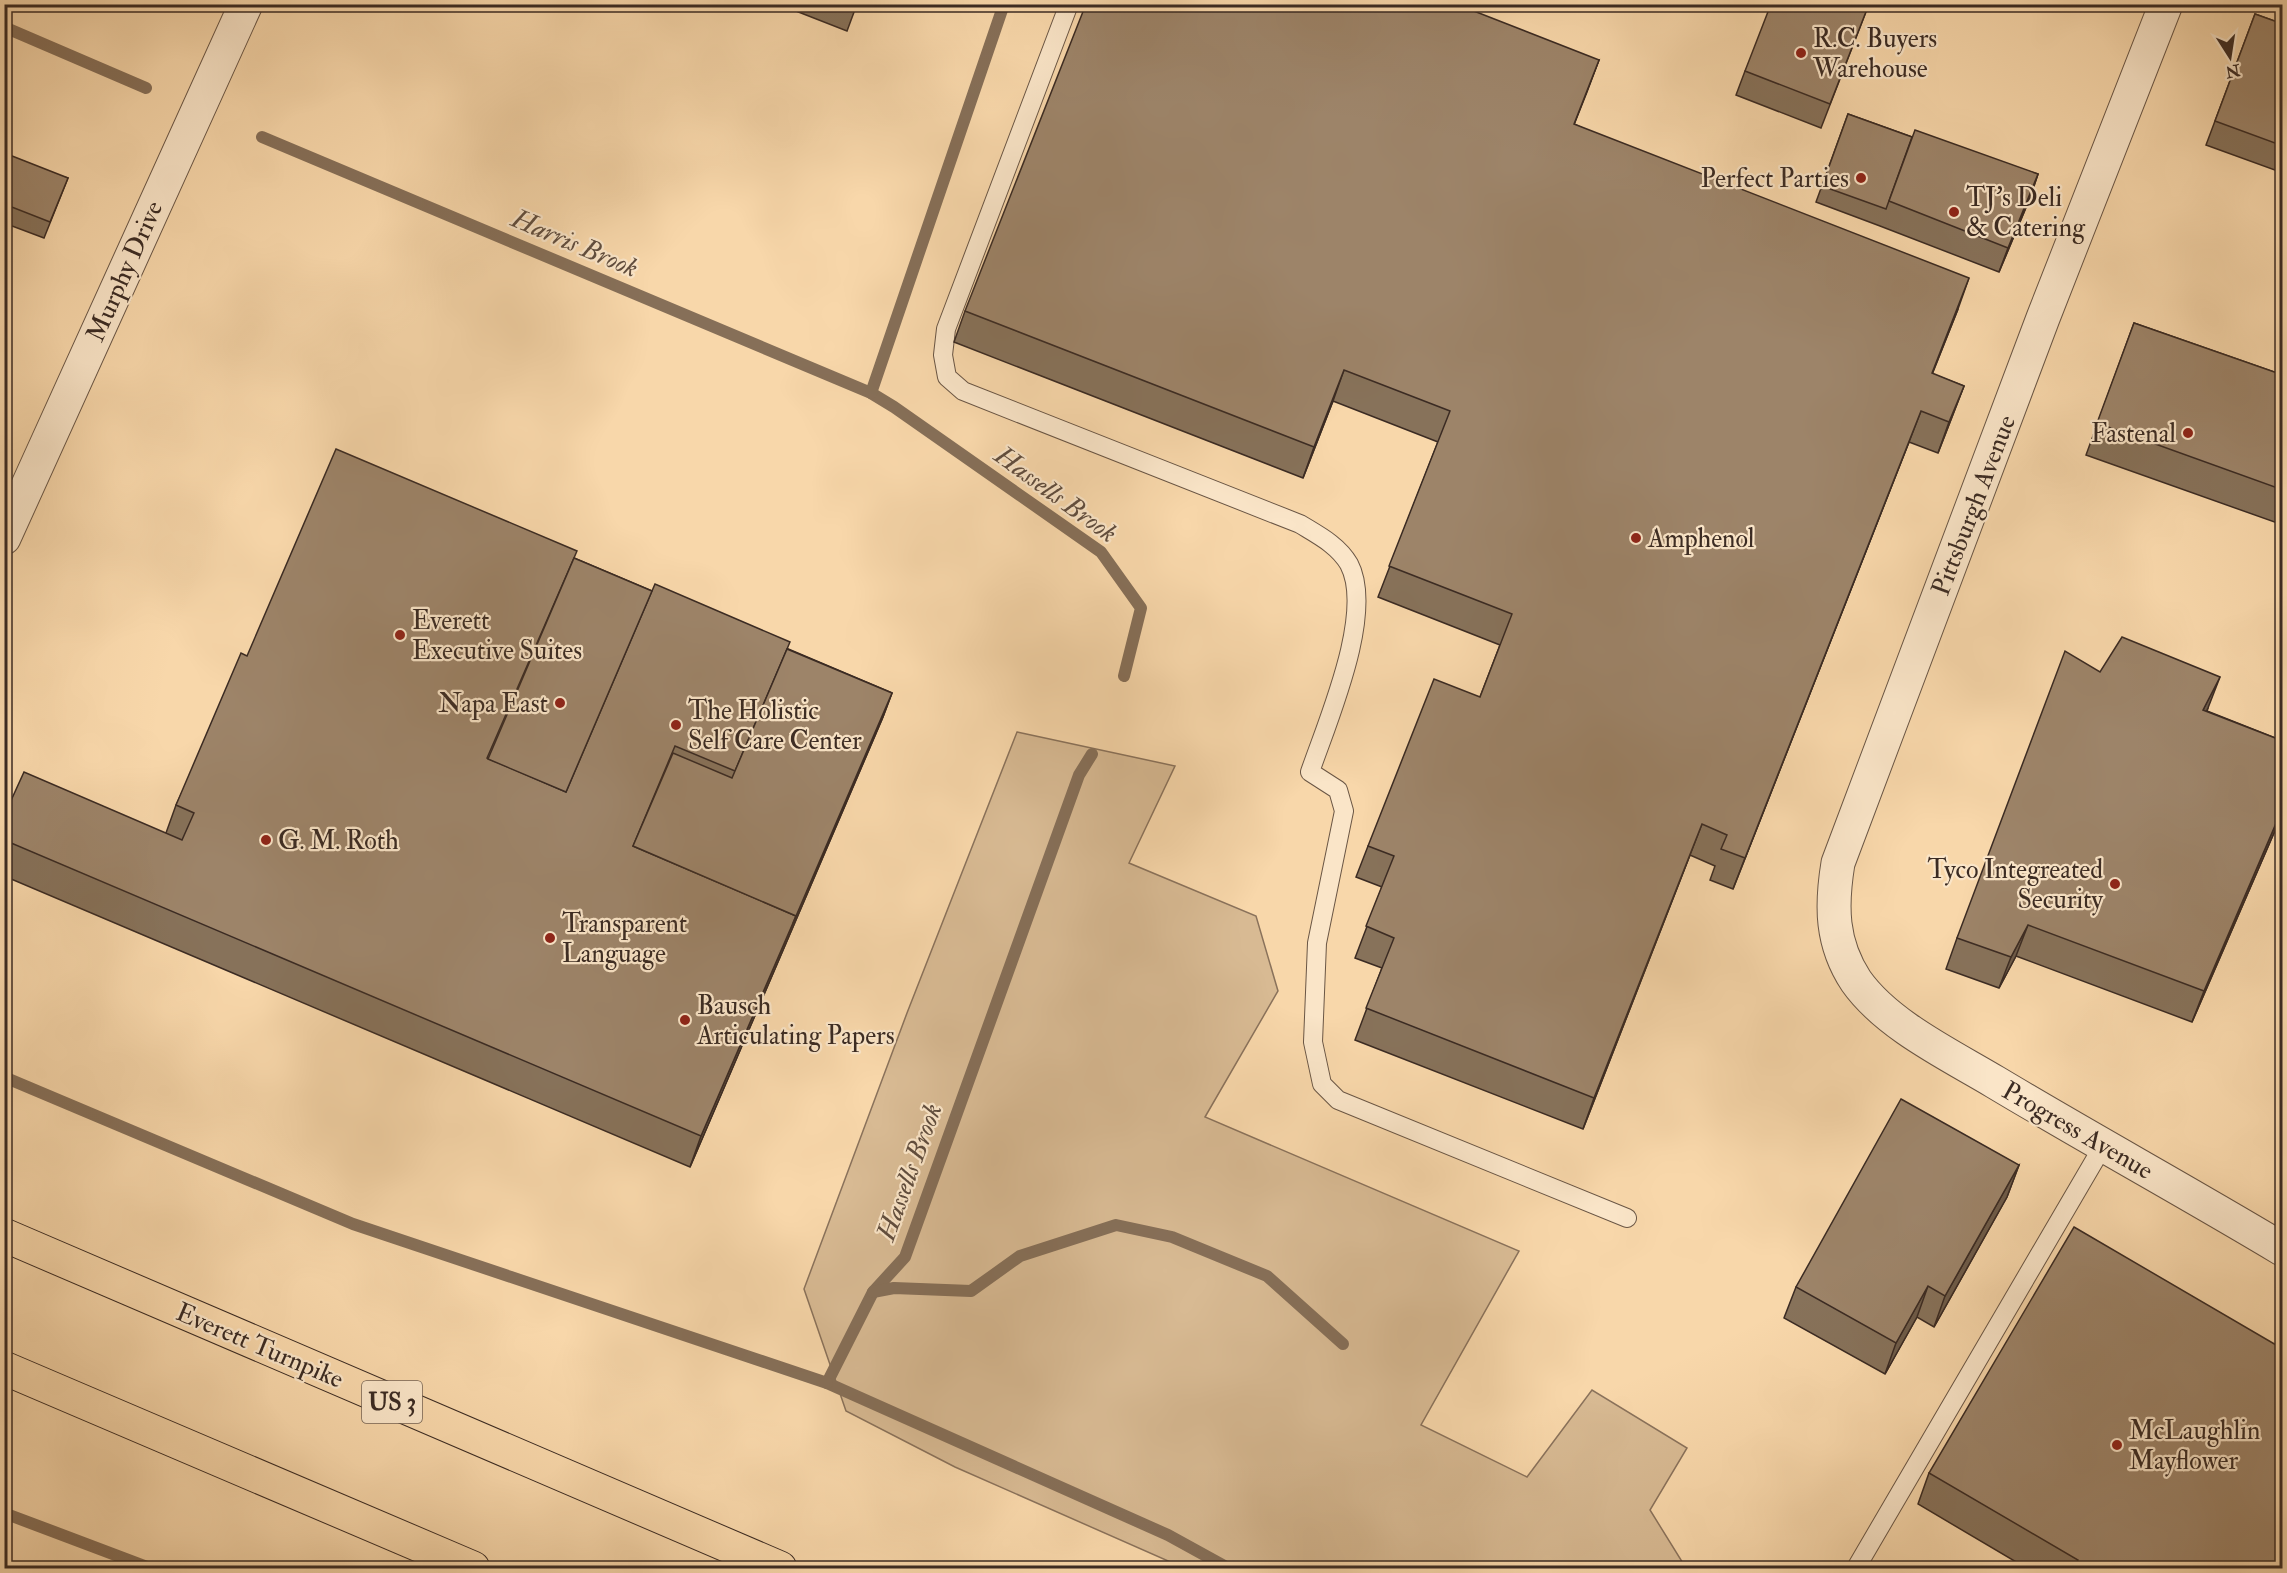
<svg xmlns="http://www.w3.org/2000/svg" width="2287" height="1573" viewBox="0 0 2287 1573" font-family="'IM FELL Double Pica',serif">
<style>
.green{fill:#d8ba93;stroke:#8a725b;stroke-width:1.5}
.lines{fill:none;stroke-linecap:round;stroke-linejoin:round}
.stream{stroke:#866f58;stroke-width:12}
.service-casing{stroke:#6a5645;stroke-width:20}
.minor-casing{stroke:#6a5645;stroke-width:35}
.motorway-casing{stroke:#3b2b23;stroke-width:35}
.service{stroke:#fae5c8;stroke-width:18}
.minor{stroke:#fae5c8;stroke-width:33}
.motorway{stroke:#f8d7aa;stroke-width:33}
.wall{fill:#87725a;stroke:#3b2b23;stroke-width:1.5}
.shaded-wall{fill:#6e5c4a;stroke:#3b2b23;stroke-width:1.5}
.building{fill:#9d8469;stroke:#3b2b23;stroke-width:1.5}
.poi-dot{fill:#8f2418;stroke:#fae5c8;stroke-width:2}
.labels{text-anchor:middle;stroke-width:4.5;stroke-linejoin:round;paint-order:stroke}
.shield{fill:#fae5c8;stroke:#746354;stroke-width:1.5}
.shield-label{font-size:24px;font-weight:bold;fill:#3b2b23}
.poi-label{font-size:26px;fill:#3b2b23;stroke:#fae5c8;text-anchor:start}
.street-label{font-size:26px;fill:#3b2b23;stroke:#fae5c8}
.water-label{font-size:27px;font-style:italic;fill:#604d3e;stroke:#fae5c8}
</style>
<rect width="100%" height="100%" fill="#f8d7aa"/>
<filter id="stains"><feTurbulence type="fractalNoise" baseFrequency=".00333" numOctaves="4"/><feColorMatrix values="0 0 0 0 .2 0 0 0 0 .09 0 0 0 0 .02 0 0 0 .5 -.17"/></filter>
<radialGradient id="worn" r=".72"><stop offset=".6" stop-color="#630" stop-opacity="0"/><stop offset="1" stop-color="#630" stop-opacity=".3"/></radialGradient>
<!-- green -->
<polygon class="green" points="1017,732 1175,766 1129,863 1256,916 1278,991 1205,1117 1519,1251 1421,1425 1527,1477 1592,1390 1687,1448 1650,1510 1686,1568 1184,1568 955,1467 846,1411 804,1289 907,1013"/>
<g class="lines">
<!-- stream -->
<g class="stream">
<polyline points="4,27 146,88"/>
<polyline points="262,137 871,393 894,407 1101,552 1141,608 1124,676"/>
<polyline points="871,393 1004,4"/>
<polyline points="1092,754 1079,775 905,1257 873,1292 827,1383 1168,1535 1228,1568"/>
<polyline points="4,1077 353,1224 827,1383"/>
<polyline points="873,1292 894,1288 971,1291 1020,1256 1116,1225 1172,1237 1267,1276 1343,1344"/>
<polyline points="4,1513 150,1568"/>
</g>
<defs>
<g id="service">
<path d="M1069,4L946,329L943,355L947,377L963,391L1300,524C1318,535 1338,545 1349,564C1375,613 1327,722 1310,772L1338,790L1344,811L1317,943L1313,1042L1322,1084L1338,1100L1627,1218"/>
<polyline points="1856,1568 2103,1146"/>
</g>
<g id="minor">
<path d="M2166,4L2043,318L1838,863C1831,906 1831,943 1856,981C1887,1025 1950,1055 1995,1082C2090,1139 2187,1192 2282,1249"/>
<polyline points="4,538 246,4"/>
</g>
<g id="motorway">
<polyline points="4,1235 780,1568"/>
<polyline points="4,1368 473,1568"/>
</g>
</defs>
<!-- service casing -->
<use href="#service" class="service-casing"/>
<!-- minor casing -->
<use href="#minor" class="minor-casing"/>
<!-- motorway casing -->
<use href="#motorway" class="motorway-casing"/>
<!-- service -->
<use href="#service" class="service"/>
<!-- minor -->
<use href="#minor" class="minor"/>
<!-- motorway -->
<use href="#motorway" class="motorway"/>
</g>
<!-- wall -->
<g class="wall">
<polygon points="778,4 857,4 847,31"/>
<polygon points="1869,4 1821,128 1736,95 1745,71"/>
<polygon points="2255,14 2283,24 2283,173 2206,145"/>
<polygon points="1599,60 1574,124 1958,309 1932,374 1964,386 1938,453 1909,442 1733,889 1710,880 1715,866 1690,855 1583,1129 1355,1040 1382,968 1355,958 1382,887 1356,877 1368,846 1480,697 1500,645 1378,597 1438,442 1333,401 1303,478 954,342 965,311"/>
<polygon points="1848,114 1912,137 2038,174 2030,198 1999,272 1880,226 1816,202"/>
<polygon points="4,160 68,178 44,238 4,223"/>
<polygon points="2134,323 2283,375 2283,525 2086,455"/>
<polygon points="574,558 892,693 883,717 690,1167 4,876 4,816 166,833 176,805 247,656"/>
<polygon points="2100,672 2208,708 2207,711 2283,741 2283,812 2192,1022 2016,956 1999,988 1946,969 1957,938"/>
<polygon points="2019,1165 2007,1197 1934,1327 1917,1317 1885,1374 1784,1318 1796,1287"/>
<polygon points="1929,1473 2283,1569 2028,1569 1918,1504"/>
</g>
<!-- shaded-wall -->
<g class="shaded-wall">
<polygon points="1599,60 1587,92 1562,155 1574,124"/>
<polygon points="2038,174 2030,198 1999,272 2008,248"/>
<polygon points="1969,278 1958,309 1920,405 1932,373"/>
<polygon points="1344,370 1333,401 1303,478 1314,447"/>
<polygon points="1964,386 1952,417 1938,453 1949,422"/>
<polygon points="1921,411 1909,442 1733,889 1745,858"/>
<polygon points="2220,677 2208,708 2192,741 2203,710"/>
<polygon points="892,693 883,717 690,1167 701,1136"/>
<polygon points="2283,807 2283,812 2192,1022 2204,991"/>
<polygon points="1702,824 1690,855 1583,1129 1594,1098"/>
<polygon points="2028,925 2016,956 1999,988 2011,957"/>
<polygon points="2019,1165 2007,1197 1934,1327 1945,1296"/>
<polygon points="1928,1286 1917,1317 1885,1374 1896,1343"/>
</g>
<!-- building -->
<g class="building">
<polygon points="1086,4 1456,4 1599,60 1574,124 1969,278 1932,373 1964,386 1949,422 1921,411 1745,858 1721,849 1727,835 1702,824 1594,1098 1366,1008 1394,938 1366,926 1394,856 1368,846 1434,679 1480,697 1512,614 1389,566 1450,411 1344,370 1314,447 965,311"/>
<polygon points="1771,4 1869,4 1830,104 1745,71"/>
<polygon points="2255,14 2283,24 2283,146 2215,121"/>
<polygon points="1848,114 1912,137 1886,209 1822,186"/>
<polygon points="1915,130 2038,174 2008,248 1889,201"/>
<polygon points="7,154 68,178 50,222 4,204 4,160"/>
<polygon points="2134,323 2283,375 2283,490 2097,423"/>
<polygon points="336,449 577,551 487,758 566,792 655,584 790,642 735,771 675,746 633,846 796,916 701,1136 4,840 4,816 24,772 182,840 194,813 176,805 241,653 247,656"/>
<polygon points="574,558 652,591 566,792 488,759"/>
<polygon points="2122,637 2220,677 2203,710 2283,741 2283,807 2204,991 2028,925 2011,957 1957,938 2065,651 2100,672"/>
<polygon points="787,649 892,693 793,923 796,916 633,846 673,753 732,778"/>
<polygon points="1901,1099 2019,1165 1945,1296 1928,1286 1896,1343 1796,1287"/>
<polygon points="2074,1227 2283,1349 2283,1569 2073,1569 2078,1560 1929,1473"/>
</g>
<!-- markers -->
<g class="poi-dot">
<circle cx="1801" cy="53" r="6"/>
<circle cx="1861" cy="178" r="6"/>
<circle cx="1954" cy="212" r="6"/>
<circle cx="2188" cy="433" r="6"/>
<circle cx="1636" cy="538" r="6"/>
<circle cx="400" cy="635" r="6"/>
<circle cx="560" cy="703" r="6"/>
<circle cx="676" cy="725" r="6"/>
<circle cx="266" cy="840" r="6"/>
<circle cx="2115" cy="884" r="6"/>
<circle cx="550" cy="938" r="6"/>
<circle cx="685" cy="1020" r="6"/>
<circle cx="2117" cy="1445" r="6"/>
</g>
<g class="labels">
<!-- shield labels -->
<rect class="shield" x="362" y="1381" width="60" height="42" rx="4.5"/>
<g class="shield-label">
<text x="392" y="1410">US 3</text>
</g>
<!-- poi labels -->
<g class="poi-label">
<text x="1813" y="47">R.C. Buyers<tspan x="1813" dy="30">Warehouse</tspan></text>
<text x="1849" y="187" text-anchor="end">Perfect Parties</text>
<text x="1966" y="206">TJ's Deli<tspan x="1966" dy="30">&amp; Catering</tspan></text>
<text x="2176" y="442" text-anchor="end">Fastenal</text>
<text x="1648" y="547">Amphenol</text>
<text x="412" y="629">Everett<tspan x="412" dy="30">Executive Suites</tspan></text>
<text x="548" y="712" text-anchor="end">Napa East</text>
<text x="688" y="719">The Holistic<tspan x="688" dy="30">Self Care Center</tspan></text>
<text x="278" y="849">G. M. Roth</text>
<text x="2103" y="878" text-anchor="end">Tyco Integreated<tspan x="2103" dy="30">Security</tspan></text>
<text x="562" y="932">Transparent<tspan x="562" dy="30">Language</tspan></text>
<text x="697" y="1014">Bausch<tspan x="697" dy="30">Articulating Papers</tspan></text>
<text x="2129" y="1439">McLaughlin<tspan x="2129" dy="30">Mayflower</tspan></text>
</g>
<!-- street labels -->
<g class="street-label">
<text transform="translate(124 271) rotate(-66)" y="9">Murphy Drive</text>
<text transform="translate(1973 505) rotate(-69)" y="9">Pittsburgh Avenue</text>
<text transform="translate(2078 1130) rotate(30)" y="9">Progress Avenue</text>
<text transform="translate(260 1345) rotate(23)" y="9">Everett Turnpike</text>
</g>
<!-- water labels -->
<g class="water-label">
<text transform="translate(575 243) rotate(23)" y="9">Harris Brook</text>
<text transform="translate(1056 494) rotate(36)" y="9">Hassells Brook</text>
<text transform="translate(909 1172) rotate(-70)" y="9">Hassells Brook</text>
</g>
</g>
<!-- margin -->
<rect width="2287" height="1573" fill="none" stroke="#f8d7aa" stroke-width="24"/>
<rect x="6" y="6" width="2275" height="1561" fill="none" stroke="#3b2b23" stroke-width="3"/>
<rect x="12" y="12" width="2263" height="1549" fill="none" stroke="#3b2b23" stroke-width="1.5"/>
<!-- north arrow -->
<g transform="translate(2230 57) rotate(168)" stroke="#fae5c8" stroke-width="4.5" paint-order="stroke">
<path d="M0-4.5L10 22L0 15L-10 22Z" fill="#3b2b23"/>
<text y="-9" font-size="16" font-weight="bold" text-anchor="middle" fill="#3b2b23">N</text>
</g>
<rect width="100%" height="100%" filter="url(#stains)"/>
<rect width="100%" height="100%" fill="url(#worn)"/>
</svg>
